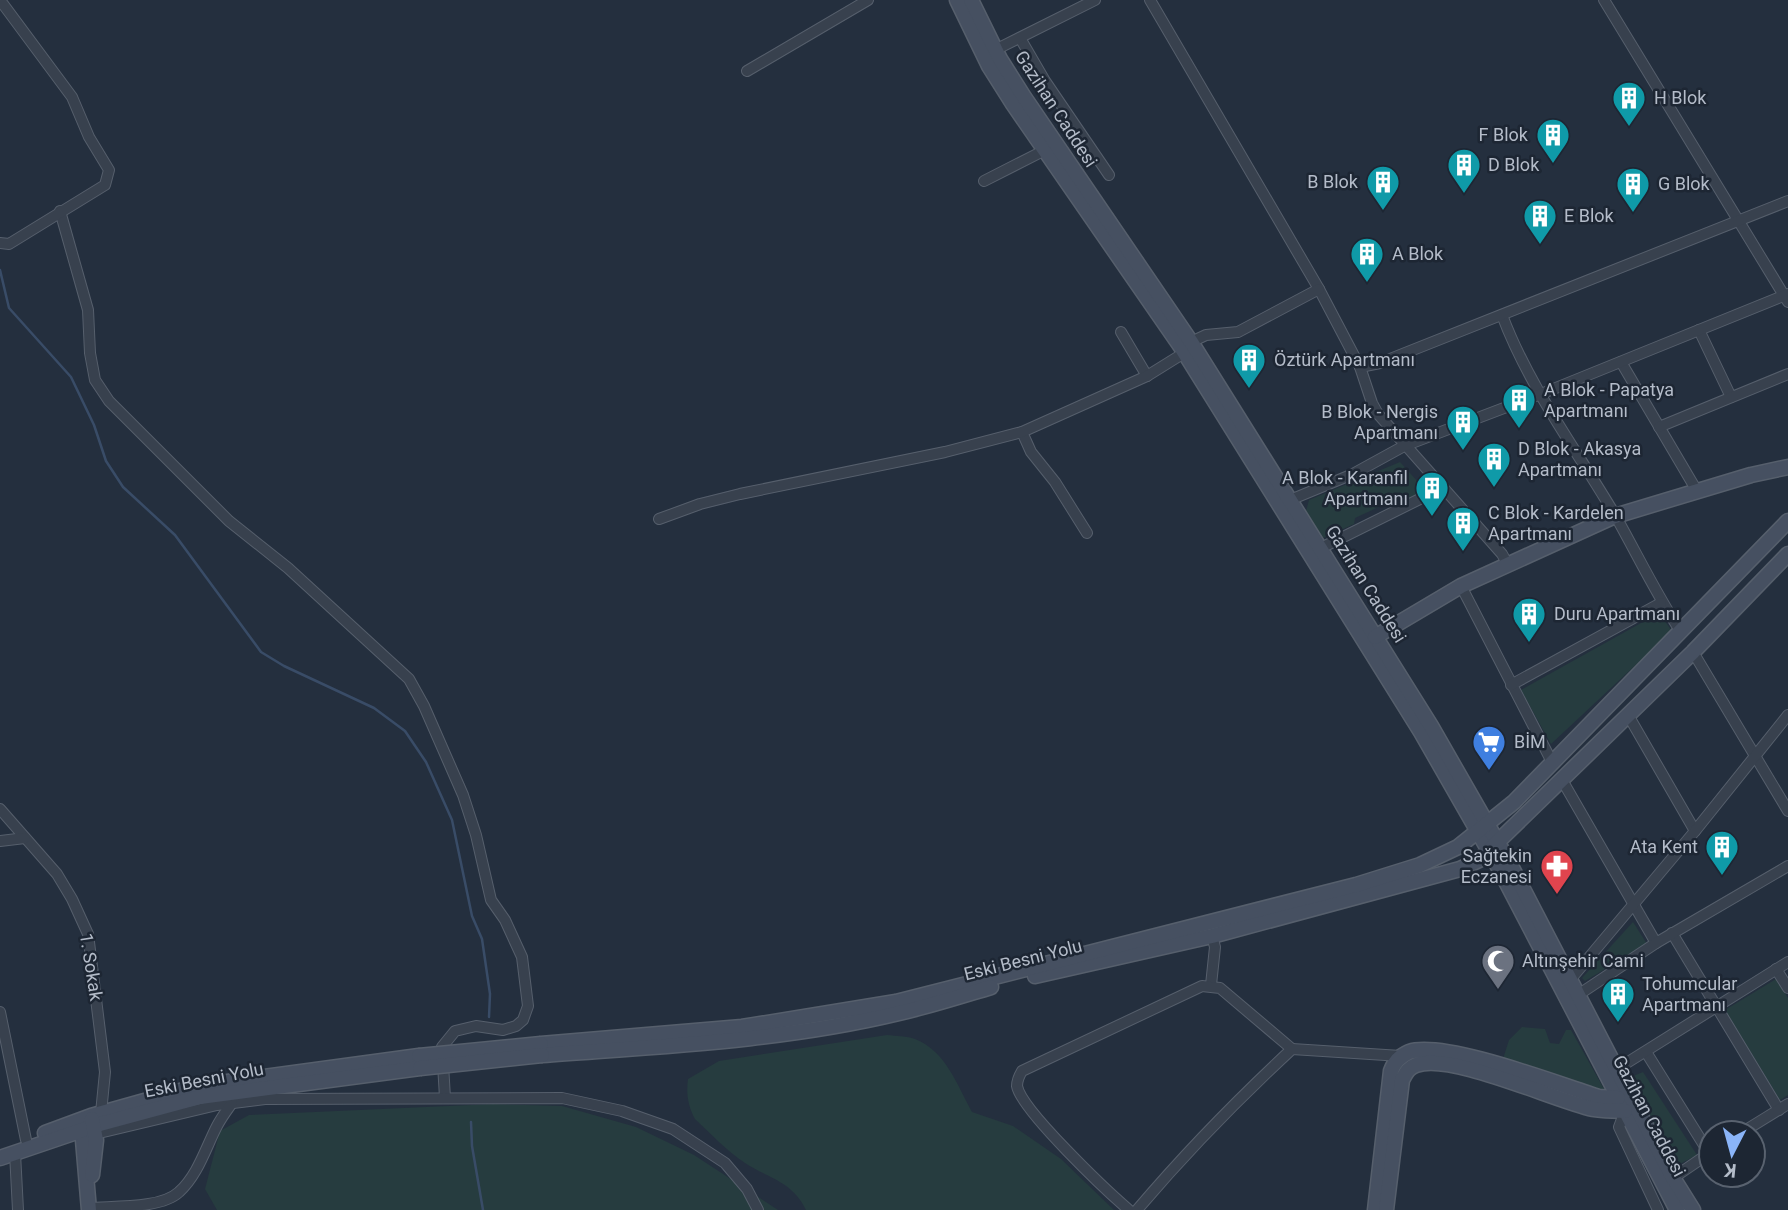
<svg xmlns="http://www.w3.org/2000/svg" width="1788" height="1210" viewBox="0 0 1788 1210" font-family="Roboto,sans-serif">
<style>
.green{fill:#263c3f}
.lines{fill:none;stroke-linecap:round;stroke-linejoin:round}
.stream{stroke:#394c67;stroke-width:2.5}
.street-casing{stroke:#565f6c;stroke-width:12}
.secondary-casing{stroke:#565f6c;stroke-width:17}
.street{stroke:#38414e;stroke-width:10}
.secondary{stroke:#465061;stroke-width:14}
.secondary-bridge-casing{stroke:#565f6c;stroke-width:17;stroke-linecap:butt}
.secondary-bridge{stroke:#465061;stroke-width:14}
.labels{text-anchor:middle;stroke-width:5;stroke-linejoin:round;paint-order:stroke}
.poi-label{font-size:18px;fill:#b4bcc9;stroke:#1d2633;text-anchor:start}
.street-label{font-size:18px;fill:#b4bcc9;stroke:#1d2633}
</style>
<rect width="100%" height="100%" fill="#242f3e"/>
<!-- green -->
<g class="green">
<polygon points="1400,462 1427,492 1402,503 1394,500 1355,518 1354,524 1323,538 1306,511 1309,500"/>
<polygon points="1659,613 1672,631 1551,744 1521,690"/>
<polygon points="1633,922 1647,944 1585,981 1582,978"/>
<polygon points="1776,979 1788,998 1788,1095 1780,1100 1725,1010"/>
<polygon points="1522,1027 1545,1029 1550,1043 1559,1044 1566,1030 1571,1030 1604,1089 1603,1091 1502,1062 1509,1040"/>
<path d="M887,1035C896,1036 907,1036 915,1039C946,1051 957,1085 972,1112L1013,1126L1061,1159L1114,1210H806C793,1182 768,1178 745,1163C727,1151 711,1134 695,1119C688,1106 686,1094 688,1079L719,1061Z"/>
<polygon points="1643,1072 1697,1155 1676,1166 1631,1077"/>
<polygon points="493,1104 562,1106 636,1127 694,1155 778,1210 217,1210 205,1189 220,1131 249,1115"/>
</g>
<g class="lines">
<!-- stream -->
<g class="stream">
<polyline points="0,270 9,308 71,377 94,425 106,461 123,487 175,535 261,652 284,666 374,708 405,731 426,762 452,820 472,916 482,939 490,994 489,1017"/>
<polyline points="471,1122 472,1146 483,1210"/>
</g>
<defs>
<g id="street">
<polyline points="1150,0 1319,289 1360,367 1372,403 1378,414 1502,554 1508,565"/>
<polyline points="1604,0 1788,302"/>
<polyline points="1020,38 1045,81 1109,175"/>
<polyline points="995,50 1095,0"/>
<polyline points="747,71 868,0"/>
<polyline points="984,181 1045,150"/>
<polyline points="60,211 88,310 90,353 95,380 109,401 229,521 288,568 409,679 424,706 463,795 476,835 491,900 505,920 522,957 528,1006 523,1020 516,1026 503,1030 476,1026 455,1031 442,1047 445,1098"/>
<polyline points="0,243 9,244 105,185 109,170 89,137 72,97 0,0"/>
<path d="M1502,315C1529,387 1576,449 1615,515C1637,554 1656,594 1681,632"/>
<polyline points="1699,330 1731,397"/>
<polyline points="1121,332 1147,376"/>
<polyline points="1191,342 1206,335 1238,332 1319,289"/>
<polyline points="1621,362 1697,491"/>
<polyline points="1360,367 1380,363 1788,201"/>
<polyline points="1659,427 1788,374"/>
<polyline points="1022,432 1031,452 1055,482 1087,533"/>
<polyline points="1290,500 1353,474 1404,446 1541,394 1788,294"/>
<polyline points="659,519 700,504 740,494 945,452 1022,432 1147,376 1184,353"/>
<polyline points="1321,548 1442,488"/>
<polyline points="1461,586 1552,762"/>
<polyline points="1693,652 1788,811"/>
<polyline points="1511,685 1661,603"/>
<polyline points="1628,715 1695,831"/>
<polyline points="1562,780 1656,943"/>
<polyline points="0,809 57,874 72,899 88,934 105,1072 101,1113"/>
<polyline points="0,841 25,838"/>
<polyline points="1672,933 1779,1110"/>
<polyline points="1776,969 1788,988"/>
<polyline points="1570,980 1695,831 1788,715"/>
<polyline points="1211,985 1215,947 1212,936"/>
<polyline points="1578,995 1656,943 1788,866"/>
<polyline points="0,1012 26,1140"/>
<polyline points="1646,1052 1709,1153"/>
<polyline points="1617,1069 1788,962"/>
<polyline points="1625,1111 1619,1127 1658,1210"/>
<polyline points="1741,1133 1788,1104"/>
<polyline points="95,1134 217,1105 265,1099 562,1098 622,1111 673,1129 725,1163 747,1189 758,1210"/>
<polyline points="15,1153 18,1210"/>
<polyline points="1673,1178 1711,1152"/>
<path d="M89,1208C113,1206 161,1209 179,1192C198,1175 206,1147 217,1126C221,1118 227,1110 232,1103"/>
<path d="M1129,1210C1108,1192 1021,1110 1017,1086C1017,1080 1019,1076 1022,1071L1202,986L1220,988L1292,1049"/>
<path d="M1137,1210C1187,1151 1236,1101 1292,1049L1401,1056"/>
</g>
<g id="secondary">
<polyline points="957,0 989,66 1013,104 1181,347 1421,732 1500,870 1677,1210"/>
<polyline points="971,0 1000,59 1024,97 1191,342 1431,726 1510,864 1673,1178 1693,1210"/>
<polyline points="1375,637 1461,586 1615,516 1751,475 1788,467"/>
<polyline points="1035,976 1212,936 1460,869 1479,860 1693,652 1788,554"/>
<polyline points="541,1044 742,1027 896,1002 1356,885 1420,865 1458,847 1514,802 1788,521"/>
<path d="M542,1055C660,1046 783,1041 899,1013C930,1006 961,996 991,987"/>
<polyline points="78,1122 83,1140 89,1210"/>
<polyline points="45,1133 91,1116 198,1086 419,1056"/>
<polyline points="0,1158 100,1124 200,1097 420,1068"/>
<polyline points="92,1175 96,1140 92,1119"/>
<path d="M1375,1210L1391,1071C1394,1062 1400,1056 1409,1052C1444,1040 1560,1085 1599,1097L1618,1098"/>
<path d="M1386,1210L1402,1080C1406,1073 1408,1068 1416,1065C1451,1052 1553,1100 1593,1109C1603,1111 1614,1110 1625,1111"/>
</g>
</defs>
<!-- street casing -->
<use href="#street" class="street-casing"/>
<!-- secondary casing -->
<use href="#secondary" class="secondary-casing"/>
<!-- street -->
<use href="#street" class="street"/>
<!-- secondary -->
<use href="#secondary" class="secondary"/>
<defs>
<g id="secondary-bridge">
<polyline points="419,1056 541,1044"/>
<polyline points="420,1068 542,1055"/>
</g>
</defs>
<!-- secondary-bridge casing -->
<use href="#secondary-bridge" class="secondary-bridge-casing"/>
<!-- secondary-bridge -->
<use href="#secondary-bridge" class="secondary-bridge"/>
</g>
<!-- icons -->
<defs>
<symbol id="building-pin" viewBox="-11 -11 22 30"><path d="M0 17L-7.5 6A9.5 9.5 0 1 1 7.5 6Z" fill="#0f9aa8" stroke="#1d2633"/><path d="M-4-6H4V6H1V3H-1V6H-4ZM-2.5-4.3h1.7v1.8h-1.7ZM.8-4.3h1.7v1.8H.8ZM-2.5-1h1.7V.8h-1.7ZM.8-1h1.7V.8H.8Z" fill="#fff"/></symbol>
<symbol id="supermarket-pin" viewBox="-11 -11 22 30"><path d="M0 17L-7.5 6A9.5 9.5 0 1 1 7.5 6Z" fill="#3f7fe0" stroke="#1d2633"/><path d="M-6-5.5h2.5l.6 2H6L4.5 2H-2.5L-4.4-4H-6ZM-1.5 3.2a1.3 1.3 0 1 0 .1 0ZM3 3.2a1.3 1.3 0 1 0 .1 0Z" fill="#fff"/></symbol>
<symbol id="pharmacy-pin" viewBox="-11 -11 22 30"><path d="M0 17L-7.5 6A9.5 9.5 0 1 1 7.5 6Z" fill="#e0444e" stroke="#1d2633"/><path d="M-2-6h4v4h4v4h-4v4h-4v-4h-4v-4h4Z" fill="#fff"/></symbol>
<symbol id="mosque-pin" viewBox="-11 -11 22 30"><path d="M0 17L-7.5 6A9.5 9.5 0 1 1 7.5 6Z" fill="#6b7280" stroke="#1d2633"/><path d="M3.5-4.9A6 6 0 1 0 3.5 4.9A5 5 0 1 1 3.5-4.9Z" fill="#fff"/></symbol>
</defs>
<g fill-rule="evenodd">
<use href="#building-pin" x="1610" y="79" width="38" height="52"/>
<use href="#building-pin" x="1534" y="116" width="38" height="52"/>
<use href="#building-pin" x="1445" y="146" width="38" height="52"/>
<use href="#building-pin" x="1364" y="163" width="38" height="52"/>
<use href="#building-pin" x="1614" y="165" width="38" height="52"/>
<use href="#building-pin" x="1521" y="197" width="38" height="52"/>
<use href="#building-pin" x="1348" y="235" width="38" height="52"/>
<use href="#building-pin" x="1230" y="341" width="38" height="52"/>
<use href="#building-pin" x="1500" y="381" width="38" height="52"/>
<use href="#building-pin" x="1444" y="403" width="38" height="52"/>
<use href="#building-pin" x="1475" y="440" width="38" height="52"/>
<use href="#building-pin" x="1413" y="469" width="38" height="52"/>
<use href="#building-pin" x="1444" y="504" width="38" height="52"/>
<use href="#building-pin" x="1510" y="595" width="38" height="52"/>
<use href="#supermarket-pin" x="1470" y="723" width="38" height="52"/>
<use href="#building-pin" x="1703" y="828" width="38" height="52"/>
<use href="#pharmacy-pin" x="1538" y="847" width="38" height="52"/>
<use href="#mosque-pin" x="1479" y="942" width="38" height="52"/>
<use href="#building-pin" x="1599" y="975" width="38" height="52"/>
</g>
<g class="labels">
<!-- poi labels -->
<g class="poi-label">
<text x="1654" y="104">H Blok</text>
<text x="1528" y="141" text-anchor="end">F Blok</text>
<text x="1488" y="171">D Blok</text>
<text x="1358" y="188" text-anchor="end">B Blok</text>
<text x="1658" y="190">G Blok</text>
<text x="1564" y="222">E Blok</text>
<text x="1392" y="260">A Blok</text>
<text x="1274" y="366">Öztürk Apartmanı</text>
<text x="1544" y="396">A Blok - Papatya<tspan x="1544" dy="21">Apartmanı</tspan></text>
<text x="1438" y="418" text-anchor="end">B Blok - Nergis<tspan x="1438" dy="21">Apartmanı</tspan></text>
<text x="1518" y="455">D Blok - Akasya<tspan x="1518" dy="21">Apartmanı</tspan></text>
<text x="1408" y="484" text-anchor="end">A Blok - Karanfil<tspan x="1408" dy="21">Apartmanı</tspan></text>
<text x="1488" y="519">C Blok - Kardelen<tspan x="1488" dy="21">Apartmanı</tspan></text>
<text x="1554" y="620">Duru Apartmanı</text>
<text x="1514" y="748">BİM</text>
<text x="1698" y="853" text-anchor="end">Ata Kent</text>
<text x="1532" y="862" text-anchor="end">Sağtekin<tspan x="1532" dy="21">Eczanesi</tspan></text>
<text x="1522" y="967">Altınşehir Cami</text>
<text x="1642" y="990">Tohumcular<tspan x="1642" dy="21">Apartmanı</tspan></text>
</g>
<!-- street labels -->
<g class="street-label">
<text transform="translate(1056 109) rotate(57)" y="6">Gazihan Caddesi</text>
<text transform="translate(1366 584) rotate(58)" y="6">Gazihan Caddesi</text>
<text transform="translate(1023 960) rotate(-14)" y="6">Eski Besni Yolu</text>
<text transform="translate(91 967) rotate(81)" y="6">1. Sokak</text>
<text transform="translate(204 1080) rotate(-11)" y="6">Eski Besni Yolu</text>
<text transform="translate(1649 1116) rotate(62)" y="6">Gazihan Caddesi</text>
</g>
</g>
<!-- north arrow -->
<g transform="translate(1732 1154) rotate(186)"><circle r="33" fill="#1d2633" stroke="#59626f" stroke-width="2"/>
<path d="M0-5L12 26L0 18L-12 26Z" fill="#8ab4f8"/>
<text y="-10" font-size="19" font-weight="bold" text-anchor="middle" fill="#b4bcc9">K</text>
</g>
</svg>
